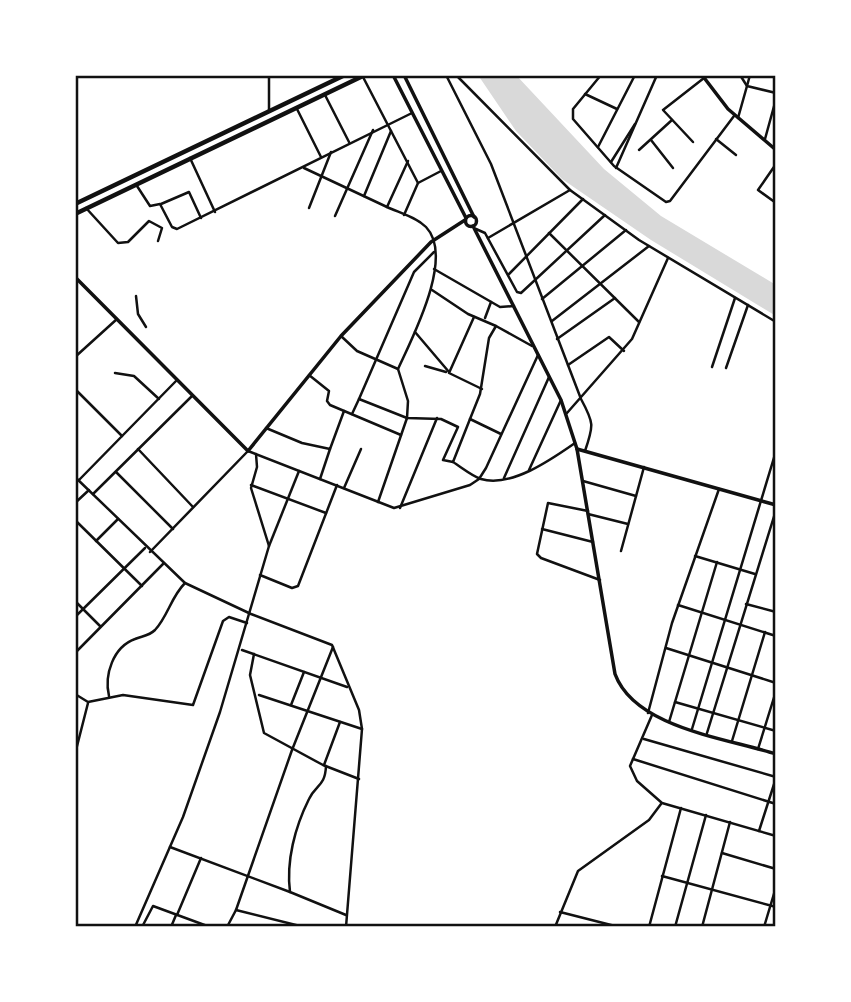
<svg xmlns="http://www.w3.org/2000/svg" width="851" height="1002" viewBox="0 0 851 1002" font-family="'Sofia Sans Condensed',sans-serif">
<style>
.water{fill:#d9d9d9}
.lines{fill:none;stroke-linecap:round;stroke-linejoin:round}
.minor{stroke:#111;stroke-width:2.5}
.tertiary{stroke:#111;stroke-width:3.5}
.secondary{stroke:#111;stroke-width:4.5}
.neatline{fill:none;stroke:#111;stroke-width:2.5}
</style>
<rect width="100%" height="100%" fill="#fff"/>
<!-- water -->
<polygon class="water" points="478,75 516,75 604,169 661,216 776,285 776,316 651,240 562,179 516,131"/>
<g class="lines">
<!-- minor -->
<g class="minor">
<path d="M446,75L491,164L581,399C594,423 594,425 585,451"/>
<polyline points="456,75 570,190 639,240 776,322"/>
<polyline points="601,75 573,109 573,119 614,166 666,202 670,201 734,116"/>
<polyline points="750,75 747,86 776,93"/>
<polyline points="363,77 418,183"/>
<polyline points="585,94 617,109"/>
<polyline points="325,95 349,142"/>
<polyline points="297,109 321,157"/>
<polyline points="269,110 269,75"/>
<polyline points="738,118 747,86 740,75"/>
<polyline points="716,139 736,155"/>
<polyline points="765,139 776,99"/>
<polyline points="651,140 673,168"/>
<polyline points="693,142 663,110 704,78"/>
<polyline points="598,147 635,75"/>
<polyline points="639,150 672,120"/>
<polyline points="190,158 215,212"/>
<polyline points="611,162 635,124"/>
<polyline points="776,164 758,190 776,203"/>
<polyline points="304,168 387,207 408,161"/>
<polyline points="616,168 657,75"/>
<polyline points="137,186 150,206 160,204 172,227 177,229 412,113"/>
<polyline points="364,196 391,131"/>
<polyline points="161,204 189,192 201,218"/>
<polyline points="86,208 118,243 128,242 149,221 162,228 158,241"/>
<polyline points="309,208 331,152"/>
<polyline points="404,215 418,183 441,171"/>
<polyline points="335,216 373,130"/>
<polyline points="476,229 485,233 517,292 521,293 605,215"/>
<polyline points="549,233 639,322"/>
<polyline points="488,238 570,190"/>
<polyline points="434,252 414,272 359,399 407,418 441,419 458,427 443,460 453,462 470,419 501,434"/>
<polyline points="434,269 500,307 514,306"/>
<polyline points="509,274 583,199"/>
<polyline points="432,290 468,314 496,326"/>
<polyline points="136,296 138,314 146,327"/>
<polyline points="542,299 626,230"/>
<polyline points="474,317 449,373 482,389"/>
<polyline points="485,318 491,302"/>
<polyline points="552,321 649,246"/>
<polyline points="415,332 449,372"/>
<polyline points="341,336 357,351 398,369"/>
<polyline points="557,339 615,298"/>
<polyline points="75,357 117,319"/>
<polyline points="568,365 609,337 624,351"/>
<polyline points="425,366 446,372"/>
<polyline points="712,367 735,298"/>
<polyline points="726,368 748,305"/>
<polyline points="115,373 134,376 159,399"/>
<polyline points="309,375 329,391 327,401 330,405 401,435"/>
<polyline points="75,389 122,436"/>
<polyline points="567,413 632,339 668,258"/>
<polyline points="352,414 359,399"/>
<polyline points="470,419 480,394 489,338 496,326 532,346"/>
<polyline points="266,428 302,443 330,449 344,411"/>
<polyline points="138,449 193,507"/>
<path d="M453,462C461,467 472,476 481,479C511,488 552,459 575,443"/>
<polyline points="529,470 561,400"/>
<polyline points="116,472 173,529"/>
<polyline points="75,477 185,583 251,614 332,645 359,710 362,729 346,927"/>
<polyline points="504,478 549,377"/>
<polyline points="320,479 330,449"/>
<polyline points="79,480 176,381"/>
<polyline points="583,481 636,496"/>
<polyline points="251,485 326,513"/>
<polyline points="344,488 361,449"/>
<polyline points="93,494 192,396"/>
<path d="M378,502L407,418L408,401L398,369C412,338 455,257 426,227C416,217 400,213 387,207"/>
<polyline points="75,503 89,490"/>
<polyline points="400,508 437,418"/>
<polyline points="588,511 548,503 537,554 541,558 600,580"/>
<polyline points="588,514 628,524"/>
<polyline points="75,520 142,586"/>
<polyline points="542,529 593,542"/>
<polyline points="96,541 118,519"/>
<polyline points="269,546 299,471"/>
<polyline points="621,551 644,467"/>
<polyline points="150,552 248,451 394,508 470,485 479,479 486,468 538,355"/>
<polyline points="695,556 755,574"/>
<polyline points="260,575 292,588 298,586 337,485"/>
<polyline points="75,601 100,626"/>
<polyline points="746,604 776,612"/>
<polyline points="678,605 776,636"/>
<polyline points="75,617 145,548"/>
<polyline points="666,648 776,683"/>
<polyline points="242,650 347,687"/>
<polyline points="75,653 163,564"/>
<polyline points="254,654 250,675 264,733 323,765 359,779"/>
<polyline points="75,694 88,702 123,695 193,705 223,621 229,617 247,623"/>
<polyline points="259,695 362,729"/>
<path d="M109,696C104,675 113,647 135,639C142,636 149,636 155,630C168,616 171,597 185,583"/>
<polyline points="675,702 776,731"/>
<polyline points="291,705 304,672"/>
<polyline points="648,713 672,623 719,489"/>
<polyline points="652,715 630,766 637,781 662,803 776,836"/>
<polyline points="669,722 717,562"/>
<polyline points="692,729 776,451"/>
<polyline points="707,733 776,510"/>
<polyline points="644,739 776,777"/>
<polyline points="732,741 765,632"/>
<polyline points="758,749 776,691"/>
<polyline points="75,754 88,703"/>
<polyline points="633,759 776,804"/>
<polyline points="324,765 340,722"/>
<path d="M326,766C325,787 316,784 309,799C295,827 286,861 290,892L346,915"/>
<polyline points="759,831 776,778"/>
<polyline points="170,847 290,892"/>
<polyline points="722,853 776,869"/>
<polyline points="662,876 776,907"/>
<polyline points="236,910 292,750 333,647"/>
<polyline points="560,912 619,927"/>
<polyline points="177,915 201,858"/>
<polyline points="135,927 183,817 220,712 269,546 251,488 257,467 256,454"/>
<polyline points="142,927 153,906 210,927"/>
<polyline points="171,927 176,915"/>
<polyline points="227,927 236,910 304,927"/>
<polyline points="555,927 578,871 649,820 661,804"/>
<polyline points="649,927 681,808"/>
<polyline points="675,927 706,815"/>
<polyline points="702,927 730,822"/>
<polyline points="764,927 776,887"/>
</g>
<!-- tertiary -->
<g class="tertiary">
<polyline points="393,75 466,218"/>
<polyline points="404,75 474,217"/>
<polyline points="702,75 728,109 776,150"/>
<circle cx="471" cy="221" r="5.5"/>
<path d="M473,226L561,400L577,449L615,674C635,728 726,738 776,754"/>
<polyline points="75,277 248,451 341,336 431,242 465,220"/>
<polyline points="577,449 776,505"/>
</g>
<!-- secondary -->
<g class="secondary">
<polyline points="75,204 345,75"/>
<polyline points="75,214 365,75"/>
</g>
</g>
<!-- border -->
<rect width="851" height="1002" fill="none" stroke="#ffffff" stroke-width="154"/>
<rect x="77" y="77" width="697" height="848" class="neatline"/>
</svg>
